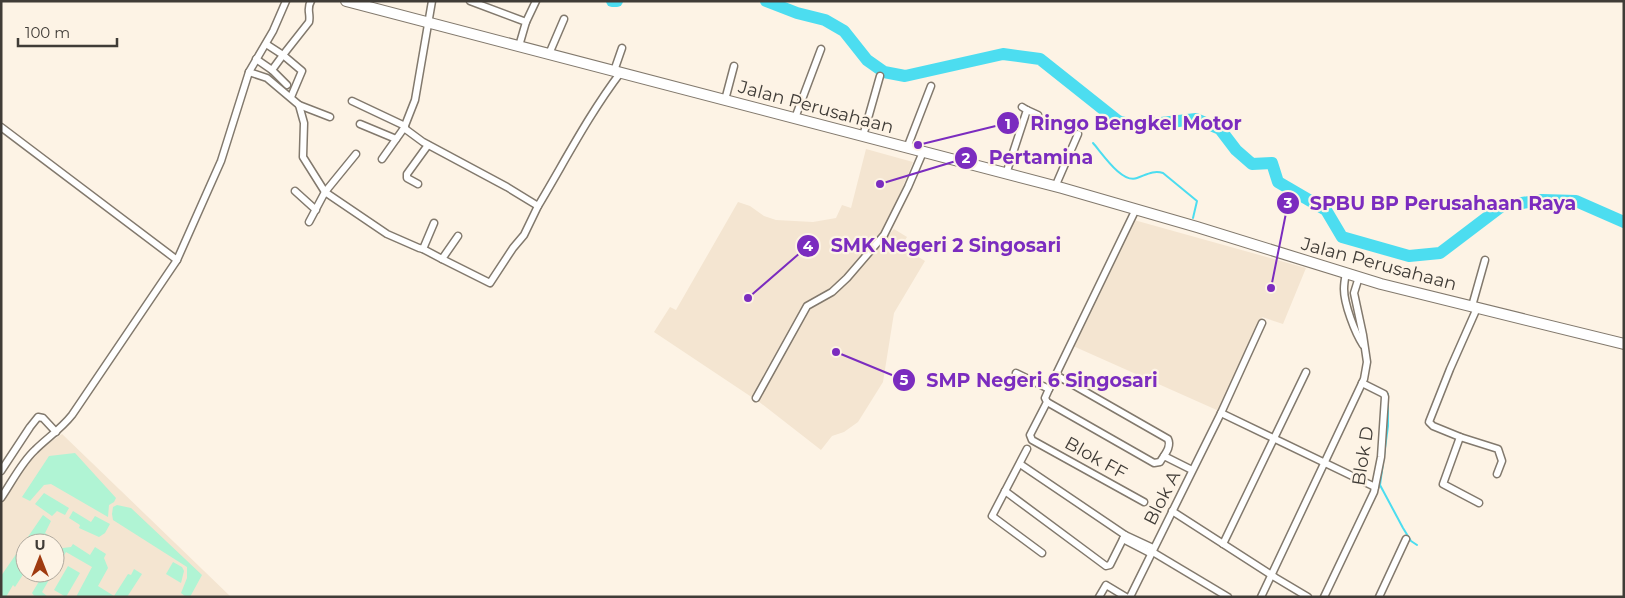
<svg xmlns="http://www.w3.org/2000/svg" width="1625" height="598" viewBox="0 0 1625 598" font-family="Montserrat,sans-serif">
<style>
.built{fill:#f4e5d1;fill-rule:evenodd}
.green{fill:#b0f4d4}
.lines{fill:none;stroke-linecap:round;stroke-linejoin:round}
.stream{stroke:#4cddf0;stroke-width:2}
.river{stroke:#4cddf0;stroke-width:12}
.minor-casing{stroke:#82796d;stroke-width:9}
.primary-casing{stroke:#82796d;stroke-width:12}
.minor{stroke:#fff;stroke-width:6}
.primary{stroke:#fff;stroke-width:10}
.labels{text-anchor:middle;stroke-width:4.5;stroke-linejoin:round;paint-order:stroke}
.street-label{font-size:18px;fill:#403c37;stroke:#fdf3e5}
.leader{fill:none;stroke:#7b2cbf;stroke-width:2}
.callout-dot{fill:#7b2cbf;stroke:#fdf3e5;stroke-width:2}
.mark-label{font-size:15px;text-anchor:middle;font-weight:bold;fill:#fff}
.callout-label{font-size:19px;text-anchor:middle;font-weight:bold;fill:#7b2cbf;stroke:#fdf3e5;stroke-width:4.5;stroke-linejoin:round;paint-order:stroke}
</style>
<rect width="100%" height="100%" fill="#fdf3e5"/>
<!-- built -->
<g class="built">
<polygon points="866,149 913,162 886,227 876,242 838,282 821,295 807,301 800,310 753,398 654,332 670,307 676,310 738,202 750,206 764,216 776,220 813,222 836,218 842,205 851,208"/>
<polygon points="1134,220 1306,268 1283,324 1262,317 1219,411 1073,346 1109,274"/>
<polygon points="894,229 907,237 901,246 925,261 894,313 883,382 858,422 844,432 832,436 821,450 758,401 805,314 811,308 837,292 851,279"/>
<path d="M62,434L231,597H1V504L34,455L42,448ZM25,543H55V573H25Z"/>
</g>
<!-- green -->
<g class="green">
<polygon points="75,453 116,498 114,502 109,505 108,517 51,484 44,485 30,501 22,497 49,456"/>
<polygon points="44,493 69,508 65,515 57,511 52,516 35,504"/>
<polygon points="117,505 131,508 202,575 190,597 186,597 181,593 187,578 187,567 113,520 112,514 113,507"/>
<polygon points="73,511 91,522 95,516 110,524 105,533 99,537 79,528 80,525 69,518"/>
<polygon points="43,515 51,521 45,533 48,535 43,543 25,543 25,573 43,573 38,580 24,573 15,587 13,585 6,597 1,597 1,576"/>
<polygon points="73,544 90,555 95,547 106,554 104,558 108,568 98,586 114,596 128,574 131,575 134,569 142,574 127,597 76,597 92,567 66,552 55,570 55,555 60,547 63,548 71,547"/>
<polygon points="173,562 182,567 184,571 181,583 166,574"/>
<polygon points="68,566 80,573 66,597 54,590"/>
<polygon points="44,573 53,573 42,592 48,597 35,597 32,593"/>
</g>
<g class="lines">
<!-- stream -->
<g class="stream">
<path d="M1093,143C1102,153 1122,184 1137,178C1146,175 1153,170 1163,173L1197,201L1193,218"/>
<polyline points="1388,394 1388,426 1380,485 1403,528 1411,541 1417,545"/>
</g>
<!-- river -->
<g class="river">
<polyline points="612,1 617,1"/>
<polyline points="766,1 797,13 825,20 844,31 867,60 884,72 905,76 1003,54 1040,59 1118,121 1135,126 1196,119 1220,129 1236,150 1252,164 1272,163 1278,182 1326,210 1342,237 1409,256 1440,253 1502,206 1542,200 1576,201 1624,222"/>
</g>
<defs>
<g id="minor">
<polyline points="470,1 526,22 519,46"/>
<polyline points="526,22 536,1"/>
<polyline points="266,44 283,55 272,70 287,85"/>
<polyline points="549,54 564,19"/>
<polyline points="256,59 272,70"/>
<polyline points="614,71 622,48"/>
<polyline points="249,72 267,78 299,105 304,123 303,157 325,192 387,234 419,248 423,249 434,223"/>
<path d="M291,97L302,71L283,55L309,22C311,14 306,9 311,1"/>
<polyline points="725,100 734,66"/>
<polyline points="352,101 405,126"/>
<polyline points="299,105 330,117"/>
<polyline points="1027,110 1038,115"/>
<polyline points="795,118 821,49"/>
<polyline points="360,124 396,139"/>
<polyline points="1,127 177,260"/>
<polyline points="404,128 415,100 432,1"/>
<polyline points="863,136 880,76"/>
<polyline points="907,148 931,86"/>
<polyline points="382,159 404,128 423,142 507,187 538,206 524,235 513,248 490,283 442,259 458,236"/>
<polyline points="1006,174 1027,110 1022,107"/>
<polyline points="418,184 407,178 407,174 428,145"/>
<polyline points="1055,187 1078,134"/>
<polyline points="295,191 316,210"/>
<path d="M538,206C565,161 589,114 621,72"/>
<polyline points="1136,209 1049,389 1045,398 1047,402 1030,435 1032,440 1144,502"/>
<polyline points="309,222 325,192 356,154"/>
<polyline points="423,249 442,259"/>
<path d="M1346,273C1345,278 1344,284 1344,289C1344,304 1355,333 1363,345"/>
<polyline points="1472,306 1485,260"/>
<polyline points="1477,308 1450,369 1429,422 1433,426 1460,437 1443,484 1479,503"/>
<polyline points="1016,373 1049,389"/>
<polyline points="756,398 807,306 832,292 847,278 884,235 908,187 923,152"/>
<path d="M1047,402L1154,463L1160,462C1164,455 1172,447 1168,439L1056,375"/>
<polyline points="1221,413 1375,487"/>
<polyline points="1460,437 1498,449 1502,461 1497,474"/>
<polyline points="1027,449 992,516 1042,553"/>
<polyline points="1164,456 1192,470"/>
<polyline points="1020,464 1125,535 1153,548"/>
<polyline points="1,471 30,427 38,417 43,418 56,432"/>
<polyline points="1005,491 1106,566 1110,565 1125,535"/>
<path d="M1,498C12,482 21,463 35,450C47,438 61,429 72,415L177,260L221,161L249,72L273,31L286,1"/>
<polyline points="1172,511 1276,578 1308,597"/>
<polyline points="1123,539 1150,553"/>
<polyline points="1223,544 1306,372"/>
<polyline points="1151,551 1228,597"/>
<polyline points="1099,597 1106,585 1126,597"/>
<polyline points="1130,597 1221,413 1262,323"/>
<polyline points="1261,597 1364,379 1367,362 1363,335 1354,293 1359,277"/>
<polyline points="1324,597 1374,492 1381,457 1385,397 1384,394 1362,383"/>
<polyline points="1379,597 1406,539"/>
</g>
<polyline id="primary" points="346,1 1062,188 1197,227 1381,284 1624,344"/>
</defs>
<!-- minor casing -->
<use href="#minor" class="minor-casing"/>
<!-- primary casing -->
<use href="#primary" class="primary-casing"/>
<!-- minor -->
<use href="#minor" class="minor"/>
<!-- primary -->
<use href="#primary" class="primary"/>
</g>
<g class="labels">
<!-- street labels -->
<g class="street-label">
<text transform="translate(816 107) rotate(15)" y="6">Jalan Perusahaan</text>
<text transform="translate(1379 264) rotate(15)" y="6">Jalan Perusahaan</text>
<text transform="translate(1363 456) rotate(-81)" y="6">Blok D</text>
<text transform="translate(1096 458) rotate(29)" y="6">Blok FF</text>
<text transform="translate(1162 498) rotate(-63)" y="6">Blok A</text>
</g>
</g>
<!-- callouts -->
<path class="leader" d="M918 145L1008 123M880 184L966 158M1271 288L1288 203M748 298L808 246M836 352L904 380"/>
<g class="callout-dot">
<circle cx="918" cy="145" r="5"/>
<circle cx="880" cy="184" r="5"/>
<circle cx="1271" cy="288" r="5"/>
<circle cx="748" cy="298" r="5"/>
<circle cx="836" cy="352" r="5"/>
<circle cx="1008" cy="123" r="12"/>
<circle cx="966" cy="158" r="12"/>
<circle cx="1288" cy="203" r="12"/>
<circle cx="808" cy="246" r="12"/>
<circle cx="904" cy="380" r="12"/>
</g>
<g class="mark-label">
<text x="1008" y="129">1</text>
<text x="966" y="163">2</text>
<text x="1288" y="208">3</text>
<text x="808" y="251">4</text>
<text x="904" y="385">5</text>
</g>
<g class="callout-label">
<text x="1136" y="130">Ringo Bengkel Motor</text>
<text x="1041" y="164">Pertamina</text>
<text x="1443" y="210">SPBU BP Perusahaan Raya</text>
<text x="946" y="252">SMK Negeri 2 Singosari</text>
<text x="1042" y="387">SMP Negeri 6 Singosari</text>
</g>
<!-- border -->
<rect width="1625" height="598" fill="none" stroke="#403c37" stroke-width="5"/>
<!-- north arrow -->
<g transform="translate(40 558)"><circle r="24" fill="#fdf3e5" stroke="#b1aa9f"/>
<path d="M0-4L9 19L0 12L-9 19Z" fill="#9f3a10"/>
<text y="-8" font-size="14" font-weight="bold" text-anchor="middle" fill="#403c37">U</text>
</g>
<!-- scale -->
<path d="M18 38v8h99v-8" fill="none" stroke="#403c37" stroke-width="2.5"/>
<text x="25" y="38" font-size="15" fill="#403c37" stroke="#fdf3e5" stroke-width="4" paint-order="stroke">100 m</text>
</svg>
